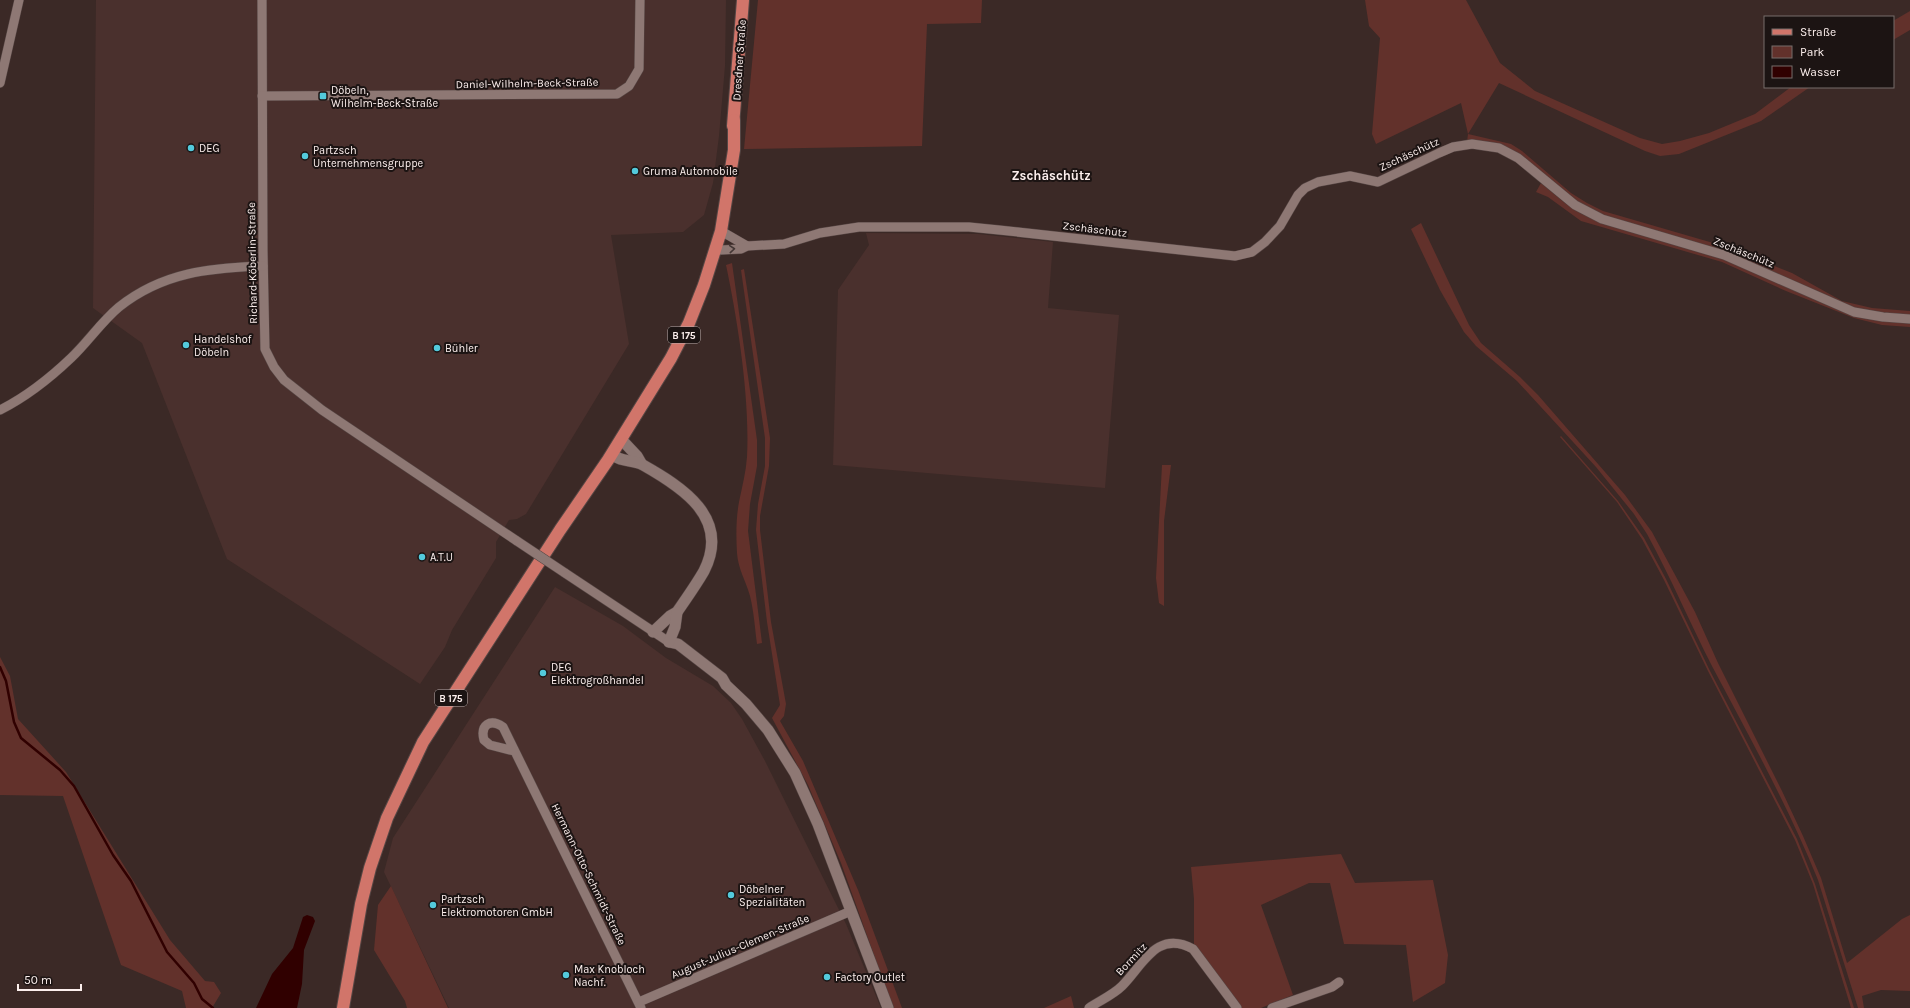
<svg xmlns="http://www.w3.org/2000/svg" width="1910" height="1008" viewBox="0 0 1910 1008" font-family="Karla,sans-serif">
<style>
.built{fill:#4a302d}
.green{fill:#62312b}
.water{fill:#300000}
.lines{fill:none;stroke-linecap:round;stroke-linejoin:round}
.stream{stroke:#300000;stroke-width:2.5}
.minor-casing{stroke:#564644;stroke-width:10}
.tertiary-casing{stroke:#564644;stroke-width:12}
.primary-casing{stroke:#564644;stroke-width:14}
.minor{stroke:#8e7874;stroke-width:9}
.tertiary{stroke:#8e7874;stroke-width:11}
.primary{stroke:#d1756a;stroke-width:12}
.minor-bridge-casing{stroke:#564644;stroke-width:10;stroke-linecap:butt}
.minor-bridge{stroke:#8e7874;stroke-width:9}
.oneway{stroke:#443735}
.poi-dot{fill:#53cadc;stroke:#1c1413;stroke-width:1.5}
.labels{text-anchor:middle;stroke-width:4;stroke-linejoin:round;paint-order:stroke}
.shield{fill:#1c1413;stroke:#b9adac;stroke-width:1}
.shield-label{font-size:10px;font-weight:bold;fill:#fcefed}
.street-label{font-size:11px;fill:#fcefed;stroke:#1c1413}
.poi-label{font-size:11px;fill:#fcefed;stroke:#1c1413;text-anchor:start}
.quarter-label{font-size:13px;font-weight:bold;fill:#fcefed;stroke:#1c1413}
</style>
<rect width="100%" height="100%" fill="#3b2926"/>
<!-- built -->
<g class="built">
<polygon points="96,0 726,0 725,66 719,136 713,183 704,215 683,232 611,235 629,344 526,514 517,519 509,520 496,542 496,558 452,630 445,647 420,684 227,559 142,343 93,308"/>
<polygon points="866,233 978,234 1053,242 1048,308 1119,315 1105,488 833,465 838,290 869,245"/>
<polygon points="555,587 623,626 666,658 713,686 731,703 742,719 765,761 846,924 881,1008 449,1008 384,872 393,838"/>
</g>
<!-- green -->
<g class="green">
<polygon points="758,0 982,0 981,23 927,24 922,146 744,149"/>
<polygon points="1365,0 1466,0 1500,63 1535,91 1640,138 1662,144 1680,141 1709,133 1755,114 1791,87 1810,87 1761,121 1679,154 1660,156 1645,151 1499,83 1468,134 1511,144 1522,151 1571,193 1587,203 1603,211 1727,247 1792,273 1842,301 1872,308 1910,311 1910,316 1855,309 1789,281 1604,216 1584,207 1532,164 1467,142 1468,134 1461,103 1376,144 1372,134 1380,38 1369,26"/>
<polygon points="1910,11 1910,30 1893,40 1893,21"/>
<polygon points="1541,183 1565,203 1582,214 1603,222 1724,258 1823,302 1910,321 1910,327 1882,325 1854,318 1786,291 1722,262 1581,221 1548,197 1536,192"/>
<path d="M1421,223L1469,325L1481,343L1520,377L1538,395L1625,495L1652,532L1695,612L1718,663L1782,791L1803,836L1821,878L1847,963L1902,919L1910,915V991L1881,990L1862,996L1864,1008H1858L1818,880C1788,806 1750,738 1713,668C1690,623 1671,578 1647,534L1634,514L1596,467L1517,381L1476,346L1464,332L1440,290L1411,229Z"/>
<path d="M732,263L757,440V466L750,504L748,531L762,643L757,644C755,629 754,612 750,596C746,581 738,569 737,553C736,536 736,518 739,502C742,487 746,472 747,457C750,399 738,322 726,265Z"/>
<polygon points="744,269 770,438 769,466 760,516 760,530 771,622 786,704 784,716 780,721 803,761 858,890 902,1008 893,1008 841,863 808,785 772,718 780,705 767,622 756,530 758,504 765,466 765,438 741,270"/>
<polygon points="1561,436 1618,501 1644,538 1666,579 1709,669 1797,839 1815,884 1854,1008 1851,1008 1813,884 1795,840 1708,671 1664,580 1642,539 1617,502 1560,437"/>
<polygon points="1162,465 1171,465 1164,521 1164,606 1159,603 1156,578"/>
<polygon points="0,657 10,676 18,719 66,772 170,940 205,981 214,982 221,993 212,1008 186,1008 182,991 121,965 63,796 0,795"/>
<polygon points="1341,854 1355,883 1433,880 1448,955 1445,983 1413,1002 1406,945 1344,944 1330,883 1309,883 1261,905 1293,995 1261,1008 1239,1008 1194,946 1194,899 1191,867"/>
<polygon points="391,886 448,1008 407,1008 405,1001 374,950 378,905"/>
<polygon points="1071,996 1074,1008 1044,1008"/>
</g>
<!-- water -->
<polygon class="water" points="307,915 313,917 315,921 304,950 302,984 297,1008 256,1008 272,974 293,948 303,917"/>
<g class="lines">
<!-- stream -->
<polyline class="stream" points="0,667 6,681 14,722 21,738 60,770 74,786 113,855 131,881 167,952 194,983 202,999 213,1008"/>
<defs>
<g id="minor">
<polyline points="262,0 263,251 265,349 274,367 284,380 322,410 517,541"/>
<polyline points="0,83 19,0"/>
<polyline points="262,96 617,94 629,86 639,69 640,0"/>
<polyline points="721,231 747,246"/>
<polyline points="716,249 721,250 741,249 747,246 784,244 820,233 859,227 969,227 999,230 1235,256 1252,252 1265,242 1280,226 1298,195 1305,188 1318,182 1350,176 1378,182 1439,153 1453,147 1472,144 1499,148 1518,158 1575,205 1602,219 1724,255 1854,312 1883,317 1910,319"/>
<path d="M0,410C26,397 50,378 71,358C88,342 101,322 119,307C163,272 210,268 263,266"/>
<polyline points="565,573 669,642"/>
<path d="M514,751L490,745L484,740C480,725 490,718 503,727L641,1008"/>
<polyline points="639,1002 851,911"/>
<path d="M1089,1008C1099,1001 1113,995 1122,986C1143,965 1157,929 1193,949L1237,1008"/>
<polyline points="1272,1008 1332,987 1339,982"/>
</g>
<g id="tertiary">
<polyline points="621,439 637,456 641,463"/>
<path d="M612,454C621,463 633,459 643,465C682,487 731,518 704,571C696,585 686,599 677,612L670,616L653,632"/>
<polyline points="669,642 678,644 722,678 726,685 746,704 768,730 795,773 818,824 888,1008"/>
<polyline points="669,642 675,627 677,612"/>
</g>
<g id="primary">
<polyline points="733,126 743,0"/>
<polyline points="343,1008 361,904 370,868 387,818 423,742 560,530 608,460 671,358 689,323 704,285 721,231 734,150 734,120"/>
</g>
</defs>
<!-- minor casing -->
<use href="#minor" class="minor-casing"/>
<!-- tertiary casing -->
<use href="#tertiary" class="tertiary-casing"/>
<!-- primary casing -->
<use href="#primary" class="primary-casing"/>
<!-- minor -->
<use href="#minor" class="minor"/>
<!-- tertiary -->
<use href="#tertiary" class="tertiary"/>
<!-- primary -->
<use href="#primary" class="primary"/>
<defs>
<polyline id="minor-bridge" points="517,541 565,573"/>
</defs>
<!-- minor-bridge casing -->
<use href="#minor-bridge" class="minor-bridge-casing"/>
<!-- minor-bridge -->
<use href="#minor-bridge" class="minor-bridge"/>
</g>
<!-- one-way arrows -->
<defs><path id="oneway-chevron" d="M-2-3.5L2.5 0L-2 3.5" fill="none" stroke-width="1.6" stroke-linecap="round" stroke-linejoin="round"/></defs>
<use class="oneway" href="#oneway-chevron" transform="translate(732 249) rotate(-5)"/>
<!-- markers -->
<g class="poi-dot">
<rect x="319" y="92" width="8" height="8" rx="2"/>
<circle cx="191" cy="148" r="4"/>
<circle cx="305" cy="156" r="4"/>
<circle cx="635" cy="171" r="4"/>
<circle cx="186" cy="345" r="4"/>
<circle cx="437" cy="348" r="4"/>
<circle cx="422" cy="557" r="4"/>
<circle cx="543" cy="673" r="4"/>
<circle cx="731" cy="895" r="4"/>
<circle cx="433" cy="905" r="4"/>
<circle cx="566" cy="975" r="4"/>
<circle cx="827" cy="977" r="4"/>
</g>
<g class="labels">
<!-- shield labels -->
<g class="shield">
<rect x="668" y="327" width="32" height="16" rx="3"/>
<rect x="435" y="690" width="32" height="16" rx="3"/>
</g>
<g class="shield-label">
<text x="684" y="339">B 175</text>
<text x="451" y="702">B 175</text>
</g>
<!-- street labels -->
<g class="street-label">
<text transform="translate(739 60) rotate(-86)" y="4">Dresdner Straße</text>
<text transform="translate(527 83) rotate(-1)" y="4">Daniel-Wilhelm-Beck-Straße</text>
<text transform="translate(1409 154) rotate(-25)" y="4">Zschäschütz</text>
<text transform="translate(1095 229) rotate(7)" y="4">Zschäschütz</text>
<text transform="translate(1744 252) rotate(22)" y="4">Zschäschütz</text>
<text transform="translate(252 263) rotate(-91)" y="4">Richard-Köberlin-Straße</text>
<text transform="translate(589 874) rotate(64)" y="4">Hermann-Otto-Schmidt-Straße</text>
<text transform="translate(740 946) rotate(-23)" y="4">August-Julius-Clemen-Straße</text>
<text transform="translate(1131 959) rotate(-47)" y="4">Bormitz</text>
</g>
<!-- poi labels -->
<g class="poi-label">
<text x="331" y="94">Döbeln,<tspan x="331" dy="13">Wilhelm-Beck-Straße</tspan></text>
<text x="199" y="152">DEG</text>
<text x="313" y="154">Partzsch<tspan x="313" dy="13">Unternehmensgruppe</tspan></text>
<text x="643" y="175">Gruma Automobile</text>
<text x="194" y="343">Handelshof<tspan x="194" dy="13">Döbeln</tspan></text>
<text x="445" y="352">Bühler</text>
<text x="430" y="561">A.T.U</text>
<text x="551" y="671">DEG<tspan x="551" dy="13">Elektrogroßhandel</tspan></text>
<text x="739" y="893">Döbelner<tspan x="739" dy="13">Spezialitäten</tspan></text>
<text x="441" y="903">Partzsch<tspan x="441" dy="13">Elektromotoren GmbH</tspan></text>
<text x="574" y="973">Max Knobloch<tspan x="574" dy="13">Nachf.</tspan></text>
<text x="835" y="981">Factory Outlet</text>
</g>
<!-- quarter labels -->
<g class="quarter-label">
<text x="1051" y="180">Zschäschütz</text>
</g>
</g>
<!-- legend -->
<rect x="1764" y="16" width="130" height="72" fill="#1c1413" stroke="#766c6a"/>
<rect x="1772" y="29" width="20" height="6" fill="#d1756a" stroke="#766c6a"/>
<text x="1800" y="36" font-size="12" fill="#fcefed">Straße</text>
<rect x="1772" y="46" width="20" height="12" fill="#62312b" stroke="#766c6a"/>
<text x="1800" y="56" font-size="12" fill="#fcefed">Park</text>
<rect x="1772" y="66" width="20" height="12" fill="#300000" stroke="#766c6a"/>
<text x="1800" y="76" font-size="12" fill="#fcefed">Wasser</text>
<!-- scale -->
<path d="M18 984v6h63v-6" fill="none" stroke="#fcefed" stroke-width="2"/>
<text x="24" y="984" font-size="12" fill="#fcefed" stroke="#1c1413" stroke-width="3" paint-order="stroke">50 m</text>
</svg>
